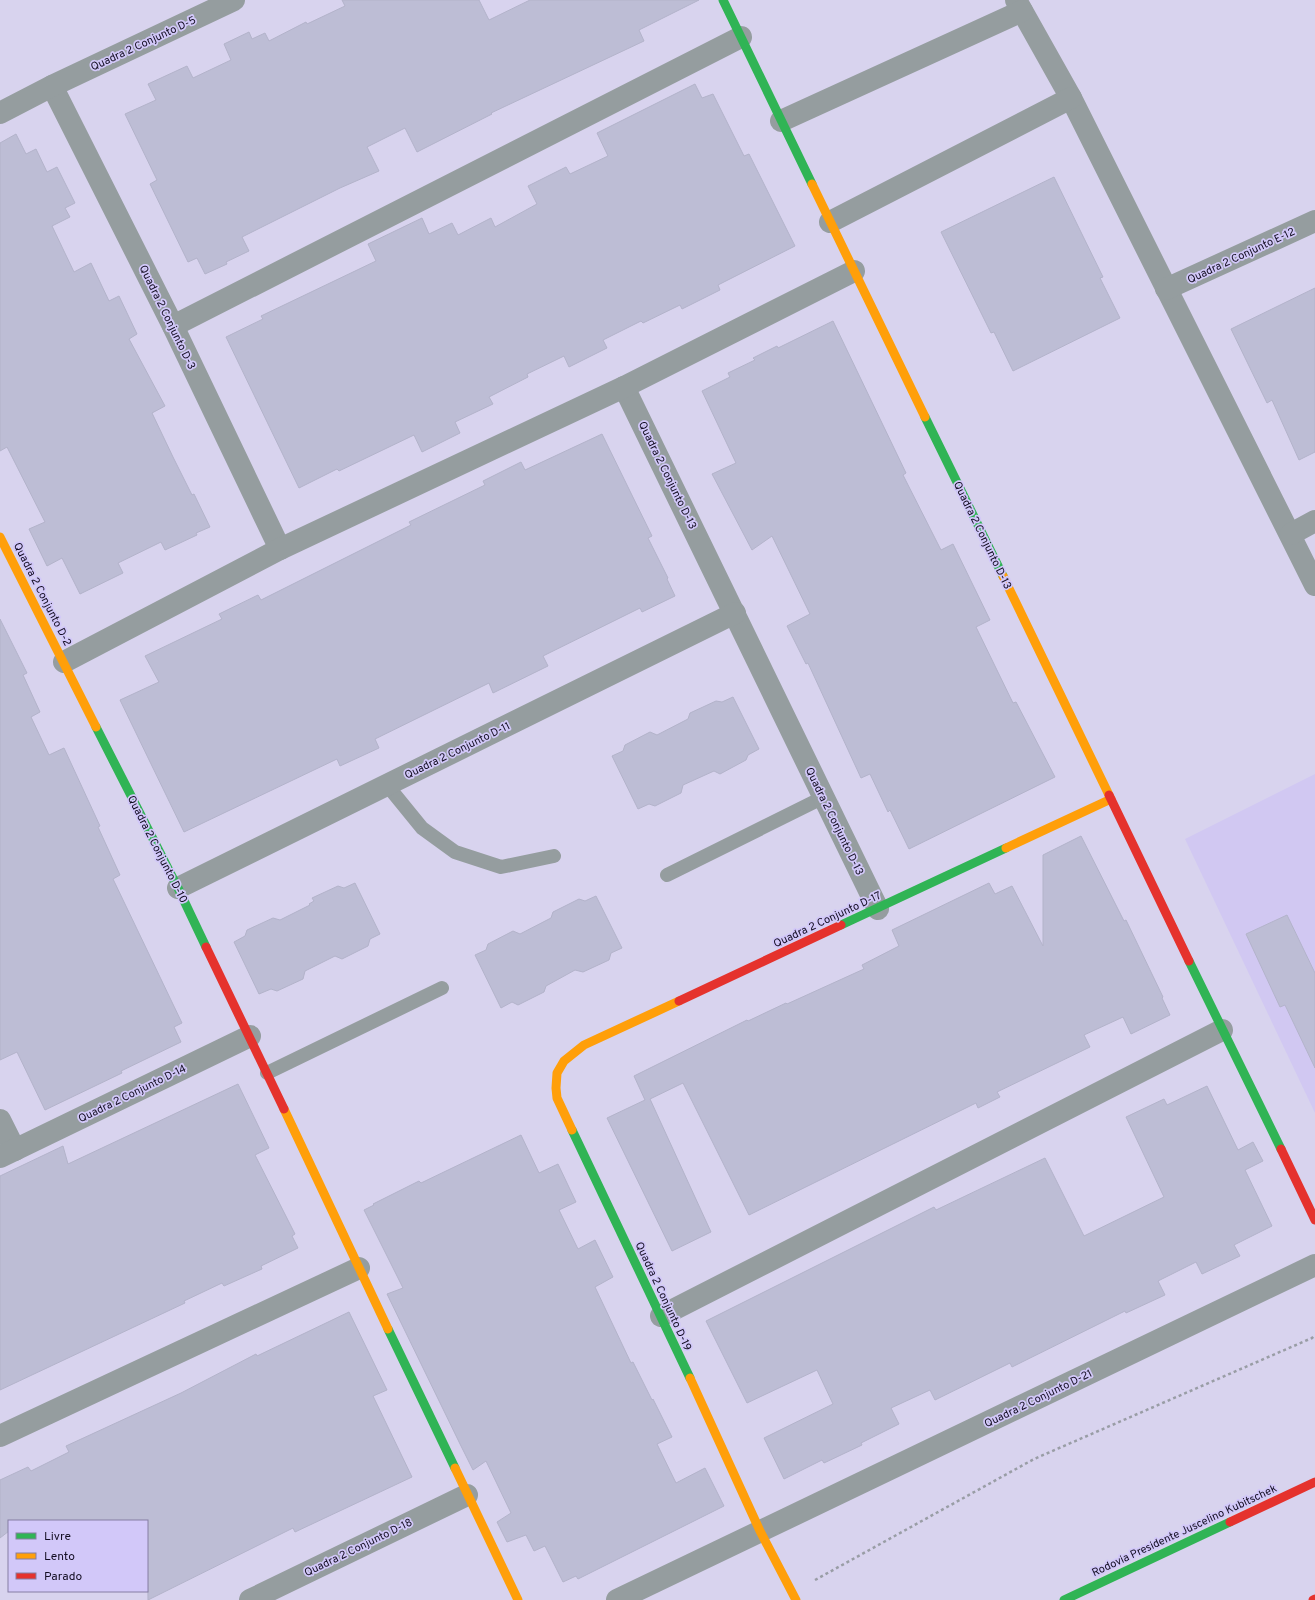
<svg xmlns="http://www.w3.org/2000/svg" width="1315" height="1600" viewBox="0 0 1315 1600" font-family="Overpass,sans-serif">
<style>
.built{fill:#d1c8f2}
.building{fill:#bdbdd5;stroke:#b3b3ca}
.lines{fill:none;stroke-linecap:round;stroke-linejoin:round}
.path{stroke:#999da5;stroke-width:2.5;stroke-dasharray:3 3;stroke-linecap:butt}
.lane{stroke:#959d9f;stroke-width:14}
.street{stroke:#959d9f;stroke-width:22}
.fast{stroke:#30b455;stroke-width:9}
.slow{stroke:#ff9f0a;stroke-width:9}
.jam{stroke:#e5322d;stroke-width:9}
.labels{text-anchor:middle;stroke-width:3.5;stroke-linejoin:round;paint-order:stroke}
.street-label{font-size:11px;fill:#140e23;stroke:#d2c8f9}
</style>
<rect width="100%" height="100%" fill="#d8d3ee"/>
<!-- built -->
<polygon class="built" points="1315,774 1315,1113 1185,839"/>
<!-- building -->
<g class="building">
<polygon points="342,0 479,0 489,20 530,0 699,0 639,30 644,41 491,113 492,114 417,152 405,128 367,147 379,171 340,188 242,237 249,251 226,262 227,264 205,274 197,258 188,262 150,184 157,180 125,114 156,100 148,84 187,66 193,78 231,60 224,44 249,32 252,39 265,33 269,41 306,22 307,24 345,6"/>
<polygon points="695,84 702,98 713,94 744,156 749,154 795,246 718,285 720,290 682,309 680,305 643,323 641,321 603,340 607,348 569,367 564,356 527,374 528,377 489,397 493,404 455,422 460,433 422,452 414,435 339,471 337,469 299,488 226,337 263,319 261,316 376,261 368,244 422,218 429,234 452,223 458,235 491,218 495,227 537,204 528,186 566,167 570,174 608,156 597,133"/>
<polygon points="16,134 26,154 36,149 47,172 57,167 75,203 65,208 70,217 52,226 74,272 91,263 109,301 119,296 137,334 129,339 165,406 152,413 173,457 192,495 194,494 210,527 196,533 197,535 165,550 161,542 118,563 123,573 80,594 62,558 47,566 29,529 45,522 7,447 0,451 0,143"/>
<polygon points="1054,177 1103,277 1100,278 1120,318 1013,371 994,332 991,333 941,232"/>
<polygon points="1315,288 1315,452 1299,460 1272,400 1267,403 1231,329"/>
<polygon points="833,321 906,473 903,475 941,550 953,544 990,620 976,627 1013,703 1016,702 1055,777 909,849 890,810 888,812 870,774 861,778 808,663 806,664 787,626 810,614 772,536 752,550 712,474 736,463 702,391 730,377 728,373 755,360 753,358 777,346 778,348"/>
<polygon points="602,434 652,536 648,538 668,578 667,579 675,596 642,612 640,608 543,656 548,666 493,693 489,683 375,739 379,748 340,766 337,759 184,832 120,700 159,682 145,656 222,619 219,614 258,595 261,600 411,525 409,522 485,485 483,481 521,462 525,470"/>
<polygon points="0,619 27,673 23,675 40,712 31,717 49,755 64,748 100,826 98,827 120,875 113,879 182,1023 174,1027 181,1042 121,1071 122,1073 45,1110 17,1052 0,1060"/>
<polygon points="733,697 759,749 748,755 746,760 720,774 714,771 683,785 681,793 655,806 649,804 638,809 612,756 623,751 625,745 650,732 657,735 688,719 690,713 716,701 722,702"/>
<polygon points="1081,836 1124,921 1126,920 1163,997 1162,998 1170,1015 1131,1034 1123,1017 1084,1035 1090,1047 997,1092 1000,1097 978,1108 976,1103 749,1215 683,1083 650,1099 711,1232 672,1251 607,1118 645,1100 634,1076 747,1020 748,1021 786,1003 787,1004 864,969 862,965 899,946 892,930 989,883 995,894 1012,886 1043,946 1043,855"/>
<polygon points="355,883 380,934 370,939 368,946 342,959 335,956 305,971 303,979 277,991 271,989 259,994 234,942 245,936 247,930 273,918 280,920 310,905 309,904 314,901 312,898 338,886 344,888"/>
<polygon points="596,896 622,948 611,953 609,960 583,972 575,970 546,986 544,992 518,1005 512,1002 501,1008 475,955 486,950 488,944 513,931 520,934 551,918 553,912 579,899 585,901"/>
<polygon points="1287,915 1315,973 1315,1068 1285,1005 1280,1007 1246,934"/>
<polygon points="238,1084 269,1148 255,1155 295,1234 292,1236 298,1248 261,1266 262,1269 224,1286 222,1283 184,1301 185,1303 0,1390 0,1176 63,1146 68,1164"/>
<polygon points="1207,1086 1238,1150 1253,1142 1263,1161 1245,1170 1272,1226 1234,1245 1240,1256 1202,1274 1196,1262 1158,1281 1165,1295 1126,1313 1125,1311 1012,1367 1010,1363 935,1400 930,1390 891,1408 899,1424 861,1443 862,1445 824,1463 822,1460 784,1479 764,1438 833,1404 817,1370 747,1403 706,1321 934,1207 936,1210 1045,1158 1084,1236 1164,1197 1126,1117 1164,1099 1167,1105"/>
<polygon points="521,1135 539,1173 558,1164 576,1202 559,1210 578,1249 595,1240 613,1277 595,1287 631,1363 633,1362 652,1400 653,1399 672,1437 657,1444 676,1483 705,1468 724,1506 578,1579 576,1576 563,1582 545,1546 534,1551 526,1535 507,1542 497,1522 511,1513 486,1461 473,1470 461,1446 387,1294 403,1288 364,1210 374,1205 373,1204 419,1181 421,1183"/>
<polygon points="349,1312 387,1390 373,1396 412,1477 295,1532 293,1528 148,1600 147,1521 9,1521 9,1531 0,1538 0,1480 28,1467 31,1471 69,1452 66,1446 181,1393 256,1354 257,1356"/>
</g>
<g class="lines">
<!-- path -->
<polyline class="path" points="815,1580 1034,1459 1312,1338 1315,1335"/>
<!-- lane -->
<g class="lane">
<polyline points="387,785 422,828 455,852 501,867 554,856"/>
<polyline points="667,875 824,797"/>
<polyline points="267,1073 442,988"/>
</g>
<!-- street -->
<g class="street">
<polyline points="1016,0 1071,98 1315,585"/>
<polyline points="52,86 173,326 280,549"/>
<polyline points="0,113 52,86 234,0"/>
<polyline points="781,121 1022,11"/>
<polyline points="830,222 1071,98"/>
<polyline points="1166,289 1315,221"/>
<polyline points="173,326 741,37"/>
<polyline points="624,387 878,909"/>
<polyline points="1291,534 1315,521"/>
<polyline points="64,662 280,549 624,387 854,271"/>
<polyline points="178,888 735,613"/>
<polyline points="0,1120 15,1150"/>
<polyline points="0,1157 250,1036"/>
<polyline points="661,1316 1222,1030"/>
<polyline points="0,1436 359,1268"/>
<polyline points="250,1600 467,1495"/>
<polyline points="617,1600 1315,1265"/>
</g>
<!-- fast -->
<g class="fast">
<polyline points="723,0 812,184"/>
<polyline points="925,417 1003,576"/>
<polyline points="96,727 178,888 206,947"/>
<polyline points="841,925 1006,848"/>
<polyline points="1189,961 1281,1149"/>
<polyline points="572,1130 690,1378"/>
<polyline points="388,1329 455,1468"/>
<polyline points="1064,1600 1230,1522"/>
</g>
<!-- slow -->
<g class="slow">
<polyline points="812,184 925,417"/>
<polyline points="0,537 96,727"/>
<polyline points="1003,576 1109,795"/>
<polyline points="1006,848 1111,799"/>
<polyline points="284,1109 388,1329"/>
<polyline points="572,1130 557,1098 556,1088 557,1073 564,1061 584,1045 679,1001"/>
<polyline points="690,1378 760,1531 796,1600"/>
<polyline points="455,1468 518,1600"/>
</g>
<!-- jam -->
<g class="jam">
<polyline points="1109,795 1189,961"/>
<polyline points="206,947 284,1109"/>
<polyline points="679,1001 841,925"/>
<polyline points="1281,1149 1315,1220"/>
<polyline points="1230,1522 1315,1482"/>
<polyline points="1313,1600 1315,1599"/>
</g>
</g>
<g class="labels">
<!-- street labels -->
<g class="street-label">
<text transform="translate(143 43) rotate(-25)" y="4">Quadra 2 Conjunto D-5</text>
<text transform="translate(1241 255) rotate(-25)" y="4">Quadra 2 Conjunto E-12</text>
<text transform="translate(168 317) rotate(64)" y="4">Quadra 2 Conjunto D-3</text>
<text transform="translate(668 475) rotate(64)" y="4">Quadra 2 Conjunto D-13</text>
<text transform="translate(983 535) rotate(64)" y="4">Quadra 2 Conjunto D-13</text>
<text transform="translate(43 594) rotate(63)" y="4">Quadra 2 Conjunto D-2</text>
<text transform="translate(457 750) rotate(-26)" y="4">Quadra 2 Conjunto D-11</text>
<text transform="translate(835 821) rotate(64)" y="4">Quadra 2 Conjunto D-13</text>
<text transform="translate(158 849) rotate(63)" y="4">Quadra 2 Conjunto D-10</text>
<text transform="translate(827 919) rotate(-25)" y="4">Quadra 2 Conjunto D-17</text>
<text transform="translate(132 1093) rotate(-26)" y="4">Quadra 2 Conjunto D-14</text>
<text transform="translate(664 1296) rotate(65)" y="4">Quadra 2 Conjunto D-19</text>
<text transform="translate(1038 1398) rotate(-26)" y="4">Quadra 2 Conjunto D-21</text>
<text transform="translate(1184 1530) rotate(-25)" y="4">Rodovia Presidente Juscelino Kubitschek</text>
<text transform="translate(358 1547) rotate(-26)" y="4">Quadra 2 Conjunto D-18</text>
</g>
</g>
<!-- legend -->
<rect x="8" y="1520" width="140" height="72" fill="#d2c8f9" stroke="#867ea3"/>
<rect x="16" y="1533" width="20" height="6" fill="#30b455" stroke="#867ea3"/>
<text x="44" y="1540" font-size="12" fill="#140e23">Livre</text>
<rect x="16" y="1553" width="20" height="6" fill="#ff9f0a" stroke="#867ea3"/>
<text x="44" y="1560" font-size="12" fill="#140e23">Lento</text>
<rect x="16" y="1573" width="20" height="6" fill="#e5322d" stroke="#867ea3"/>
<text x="44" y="1580" font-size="12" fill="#140e23">Parado</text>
</svg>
